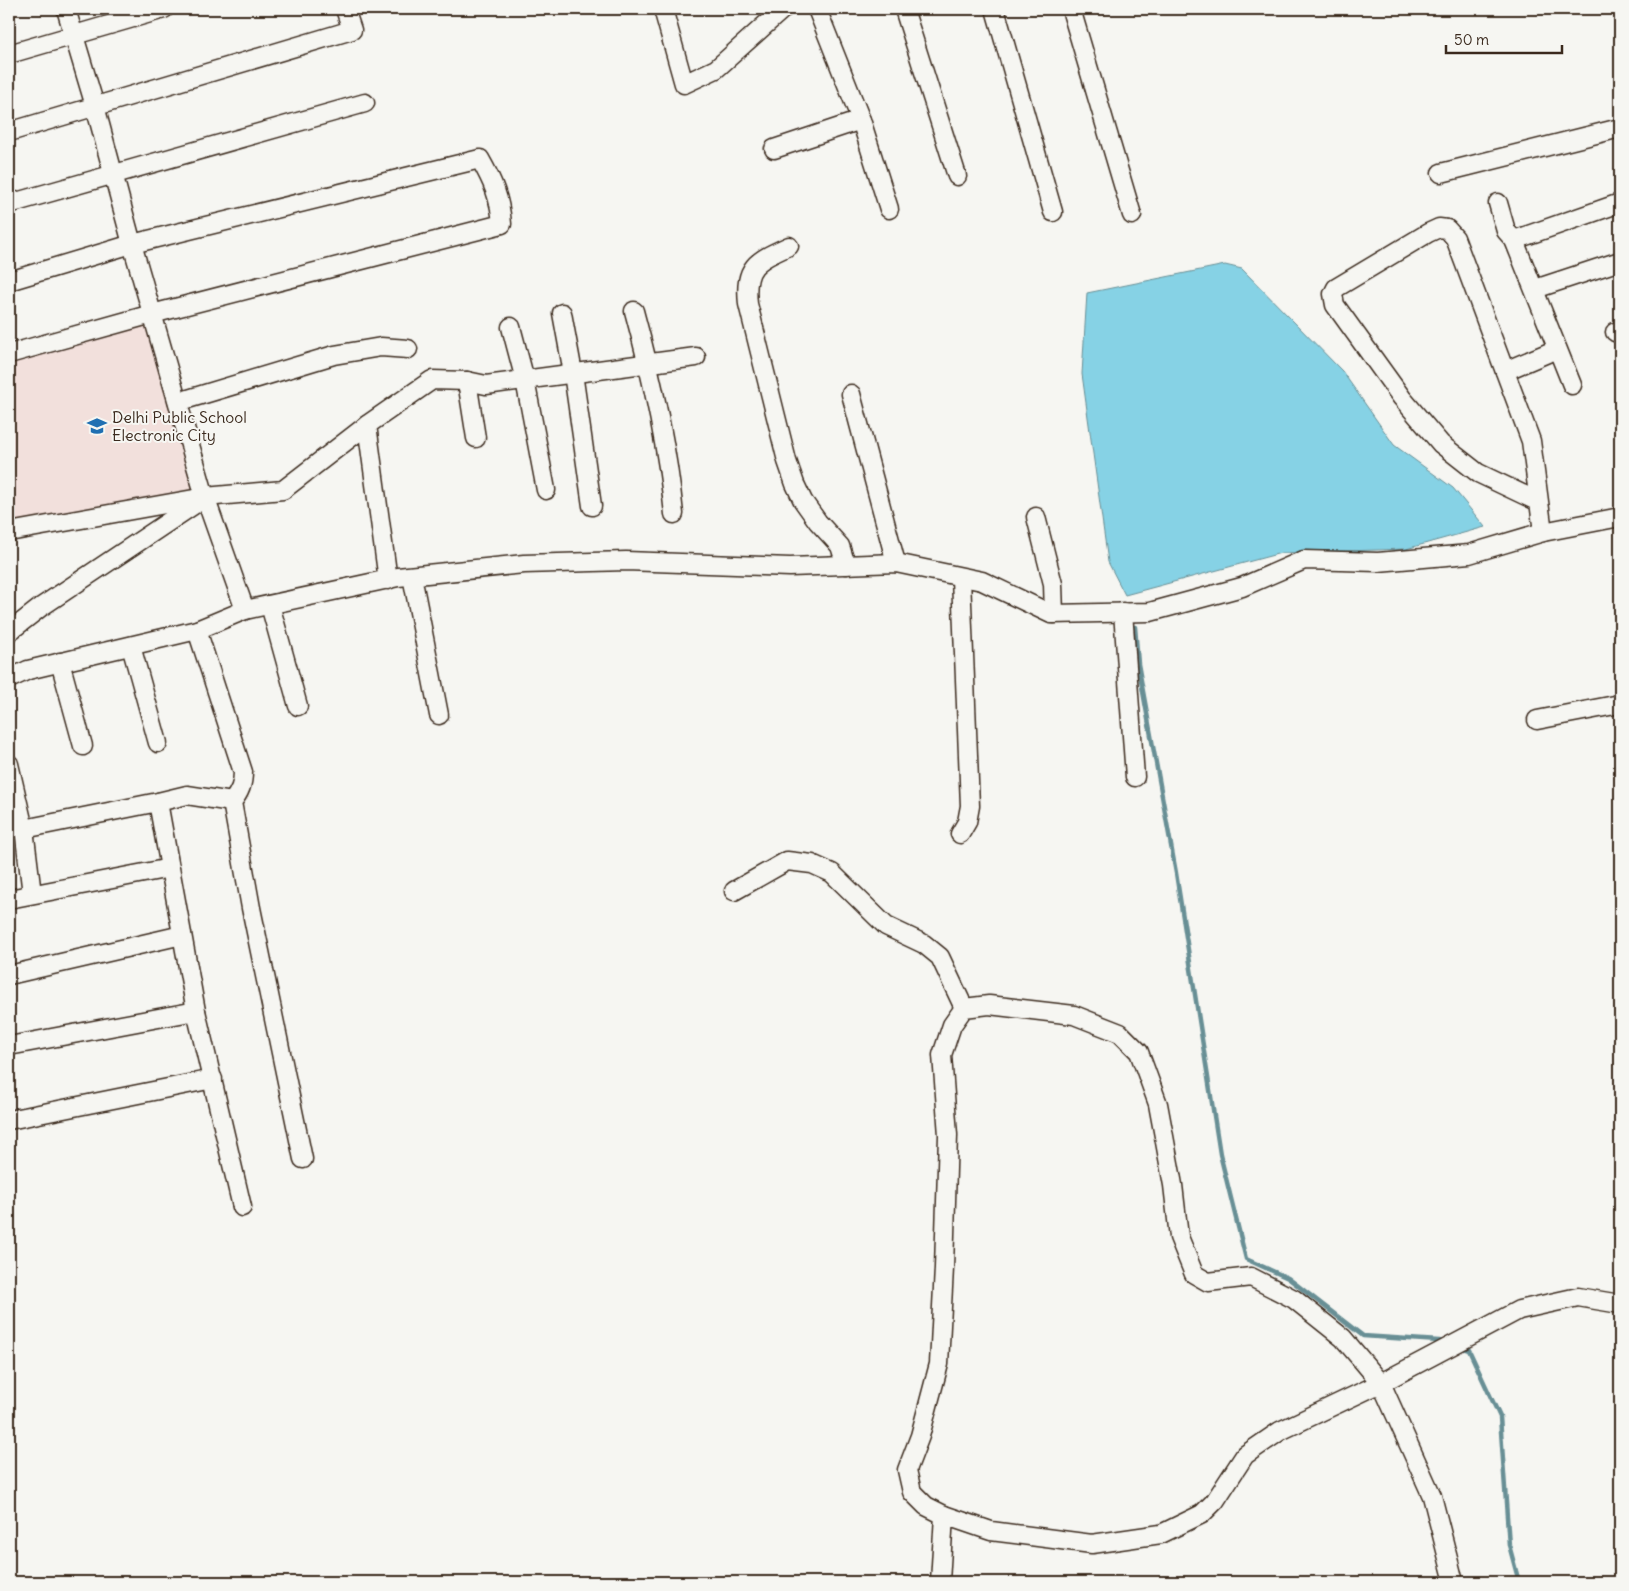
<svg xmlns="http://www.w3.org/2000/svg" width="1629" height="1591" viewBox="0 0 1629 1591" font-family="Delius,sans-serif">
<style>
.built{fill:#f2e0dc}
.water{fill:#86d2e5;stroke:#688f95}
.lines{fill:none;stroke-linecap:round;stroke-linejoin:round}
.stream{stroke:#688f95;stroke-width:4.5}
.minor-casing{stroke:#3b2a1e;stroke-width:21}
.minor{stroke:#f6f6f2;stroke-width:18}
.labels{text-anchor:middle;stroke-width:4;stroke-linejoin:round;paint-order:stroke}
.poi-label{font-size:16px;fill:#3b2a1e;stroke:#f6f6f2;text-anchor:start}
</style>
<rect width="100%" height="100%" fill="#f6f6f2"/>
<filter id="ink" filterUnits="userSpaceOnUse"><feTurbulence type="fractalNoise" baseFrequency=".02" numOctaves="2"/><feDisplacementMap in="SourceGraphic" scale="10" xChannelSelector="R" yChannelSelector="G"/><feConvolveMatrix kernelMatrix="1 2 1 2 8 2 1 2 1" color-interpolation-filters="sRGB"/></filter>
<g filter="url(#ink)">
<!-- built -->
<polygon class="built" points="152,314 205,497 9,537 9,355"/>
<!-- water -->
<polygon class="water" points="1225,265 1242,269 1342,371 1394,445 1453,488 1485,527 1406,549 1281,553 1125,595 1108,562 1082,374 1087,293"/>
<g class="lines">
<!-- stream -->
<g class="stream">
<polyline points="1135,627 1138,664 1176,873 1220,1154 1246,1259 1288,1278 1363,1336 1439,1341 1445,1343"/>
<polyline points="1460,1347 1469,1350 1500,1417 1509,1545 1519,1582"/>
</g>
<defs>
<g id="minor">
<polyline points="66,9 95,106 132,244 205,497 245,610"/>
<polyline points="663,9 684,84 716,69 783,9"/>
<polyline points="817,9 861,120 889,209"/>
<polyline points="904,9 957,176"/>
<polyline points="995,9 1053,212"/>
<polyline points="1071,9 1132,215"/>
<polyline points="9,54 164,9"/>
<polyline points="9,132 352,30 345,9"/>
<polyline points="774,149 861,120"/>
<polyline points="1441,173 1620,128"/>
<polyline points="1498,203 1506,231 1514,240 1572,385"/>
<polyline points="9,204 365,103"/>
<polyline points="1514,240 1620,203"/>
<path d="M789,246C756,261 744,266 748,304L787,461L795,484L803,501L818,522L840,546L846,565"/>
<path d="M9,281L132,244L480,159C493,182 500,198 502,224L152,314L9,354"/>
<polyline points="1535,289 1620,261"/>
<path d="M634,311C652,377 667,445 674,514"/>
<polyline points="562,313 573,373 592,506"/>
<polyline points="511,327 525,380 546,490"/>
<polyline points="1615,332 1620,330"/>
<polyline points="1505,371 1557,349"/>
<polyline points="467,381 476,438"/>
<polyline points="851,394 896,563"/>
<polyline points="178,402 334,355 381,347 408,349"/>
<polyline points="1539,502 1478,473 1441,444 1402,398 1335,305 1333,294 1336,288 1428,233 1439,228 1447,229 1455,238 1531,441 1543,532"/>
<polyline points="1036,517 1053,584 1054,614"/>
<polyline points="9,532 205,497 283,490 367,425"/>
<polyline points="412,576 439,715"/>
<polyline points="388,580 367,425 432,380 467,381 486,385 696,357"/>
<polyline points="270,605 298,706"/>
<polyline points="1123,612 1135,777"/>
<path d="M197,630L243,772C243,784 240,792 232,802L251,908L303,1159"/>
<polyline points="9,632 41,607 198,502"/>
<polyline points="131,646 158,743"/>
<polyline points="60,662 83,746"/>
<polyline points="9,679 28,670 197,630 245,610 398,577 524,564 626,561 790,567 896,563 982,581 1051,614 1150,612 1242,587 1304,560 1378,562 1469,554 1543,532 1620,517"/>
<polyline points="1537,720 1620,704"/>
<polyline points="9,764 24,829 32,894"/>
<polyline points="158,802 196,1011 242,1207"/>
<polyline points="24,829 158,802 187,795 232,802"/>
<polyline points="960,834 967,822 970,806 961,578"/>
<polyline points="734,891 787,861 812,864 832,873 886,926 924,944 940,957 964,1008"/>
<polyline points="9,899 170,868"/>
<polyline points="9,975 182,935"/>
<polyline points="9,1046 196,1011"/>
<polyline points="9,1120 213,1079"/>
<polyline points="944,1515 991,1531 1092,1544 1161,1534 1202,1514 1215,1501 1245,1455 1280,1431 1381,1383 1519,1310 1578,1297 1620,1304"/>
<polyline points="940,1582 944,1515 926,1506 912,1492 907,1470 920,1436 939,1364 944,1268 948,1135 942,1055 952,1025 964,1008 989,1005 1074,1015 1120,1033 1139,1052 1158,1104 1173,1185 1179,1237 1194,1274 1208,1282 1251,1277 1294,1299 1343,1338 1381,1383 1432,1496 1454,1582"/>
</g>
</defs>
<!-- minor casing -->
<use href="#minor" class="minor-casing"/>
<!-- minor -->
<use href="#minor" class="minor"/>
</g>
</g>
<!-- icons -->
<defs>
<symbol id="school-bare" viewBox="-9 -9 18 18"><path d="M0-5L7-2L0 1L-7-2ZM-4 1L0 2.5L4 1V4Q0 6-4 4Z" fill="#1f6fb2" stroke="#f6f6f2" stroke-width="2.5" paint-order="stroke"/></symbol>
</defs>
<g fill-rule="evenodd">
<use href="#school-bare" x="83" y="412" width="28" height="28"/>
</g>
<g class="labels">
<!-- poi labels -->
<g class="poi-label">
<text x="112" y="423">Delhi Public School<tspan x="112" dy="18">Electronic City</tspan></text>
</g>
</g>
<!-- margin -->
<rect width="1629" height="1591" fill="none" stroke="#f6f6f2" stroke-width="30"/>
<rect x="15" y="15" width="1599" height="1561" fill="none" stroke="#3b2a1e" stroke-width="2" filter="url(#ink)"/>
<!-- scale -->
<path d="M1446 45v8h116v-8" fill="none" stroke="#3b2a1e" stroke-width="2.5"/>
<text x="1454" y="45" font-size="15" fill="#3b2a1e" stroke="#f6f6f2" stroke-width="4" paint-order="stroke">50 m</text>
</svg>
